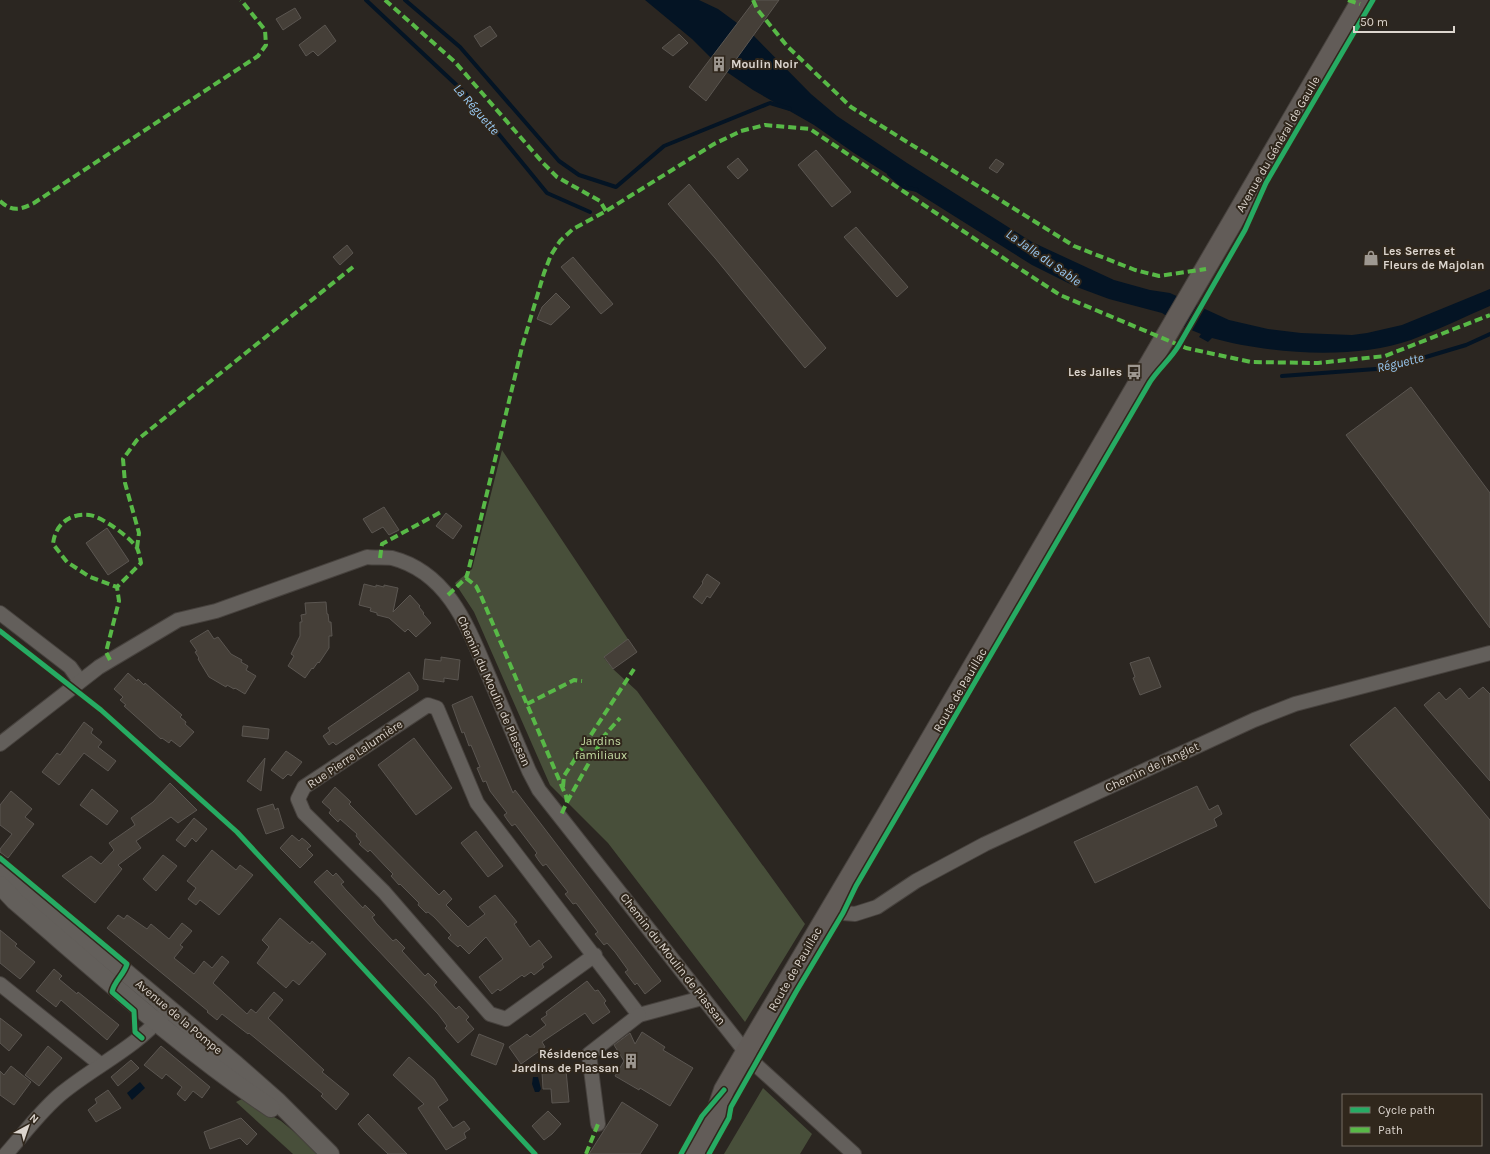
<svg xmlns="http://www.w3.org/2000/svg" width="1490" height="1154" viewBox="0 0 1490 1154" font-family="Karla,sans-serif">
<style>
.green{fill:#484f3a}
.water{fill:#041424}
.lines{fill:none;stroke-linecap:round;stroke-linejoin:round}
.stream{stroke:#041424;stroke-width:4}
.building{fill:#453f38;stroke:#5b5651}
.minor-casing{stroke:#47423e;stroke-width:16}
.tertiary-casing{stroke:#47423e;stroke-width:20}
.secondary-casing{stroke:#47423e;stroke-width:22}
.minor{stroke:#635f5b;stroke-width:14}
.tertiary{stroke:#635f5b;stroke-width:18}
.secondary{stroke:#625c58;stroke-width:20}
.quiet{stroke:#58b947;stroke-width:4;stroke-dasharray:8 4;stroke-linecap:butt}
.cycleway-casing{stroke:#30271c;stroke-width:8}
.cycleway{stroke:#26ab63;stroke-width:5}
.labels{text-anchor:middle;stroke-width:4;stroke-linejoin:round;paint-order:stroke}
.poi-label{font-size:12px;font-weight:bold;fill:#dcd5ce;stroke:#30271c;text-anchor:start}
.street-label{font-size:12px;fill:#dcd5ce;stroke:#30271c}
.park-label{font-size:12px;fill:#c5dca3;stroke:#30271c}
.water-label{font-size:13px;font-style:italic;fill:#9acbf6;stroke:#30271c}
</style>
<rect width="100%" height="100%" fill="#2b2621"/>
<!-- green -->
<g class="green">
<polygon points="502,450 628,639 604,658 613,669 637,691 805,924 745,1022 608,843 550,785 474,612 455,583 472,569"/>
<polygon points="763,1088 812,1134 800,1154 724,1154"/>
<polygon points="242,1099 281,1121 321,1154 293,1154 236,1102"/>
</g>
<!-- water -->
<g class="water">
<path d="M645,0H699L718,9L752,34L811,94L837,116L907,163L1032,242L1114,280L1150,290L1170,293L1229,320L1268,329L1301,333L1352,335L1367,333L1402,325L1490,289V306C1464,317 1438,330 1411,340C1354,360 1270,354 1212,338L1208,342L1199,337L1201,334L1184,327L1162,313L1109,299L1074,286L1032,265L854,153L814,125L753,90L721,68L692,39Z"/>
<polygon points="533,1077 538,1077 541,1089 539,1092 535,1092 532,1084"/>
<polygon points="140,1082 145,1088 132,1100 127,1093"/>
</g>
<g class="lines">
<!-- stream -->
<g class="stream">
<polyline points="366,0 465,93 547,193 590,212"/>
<polyline points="405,0 460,47 559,161 579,175 616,187 664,146 770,103 790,109"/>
<polyline points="889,174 904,187 917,190"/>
<polyline points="1282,376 1389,368 1466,345 1490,334"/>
</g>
</g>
<!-- building -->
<g class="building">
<polygon points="755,0 779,0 706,101 689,87"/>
<polygon points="295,8 301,18 283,30 276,19"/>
<polygon points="325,25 336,41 318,56 313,51 306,56 299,45"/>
<polygon points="490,26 497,36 481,47 474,36"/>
<polygon points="679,34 688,43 673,56 662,48"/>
<polygon points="816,150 851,192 832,207 798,165"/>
<polygon points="738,158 748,170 738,179 727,167"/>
<polygon points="996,159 1004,164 997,173 989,168"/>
<polygon points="689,184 826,348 805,368 715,258 668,204"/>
<polygon points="856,227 908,287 897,297 844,237"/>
<polygon points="347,245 353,253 340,265 333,257"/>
<polygon points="573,257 613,304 601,314 561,267"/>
<polygon points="556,293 570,307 551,325 537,319 542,307"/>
<polygon points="1411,387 1490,493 1490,628 1346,435"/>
<polygon points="384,507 399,530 389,535 383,527 372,533 363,519"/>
<polygon points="446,513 462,526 453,539 436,526"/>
<polygon points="107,528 129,561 108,575 86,543"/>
<polygon points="707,574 720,583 710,598 707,596 702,604 693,597 703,583 702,582"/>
<polygon points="364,584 376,587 376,585 384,587 384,585 398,588 393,612 410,595 420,606 419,607 424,613 423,614 431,623 416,637 408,629 405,632 389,618 377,615 377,613 370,611 371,608 359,605"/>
<polygon points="326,602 327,614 328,614 329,622 331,622 332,636 329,636 329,648 319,663 318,662 313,669 312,668 305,678 288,666 294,656 291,654 300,636 300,622 302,622 301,615 306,614 305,603"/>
<polygon points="208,630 214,639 218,637 231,654 242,660 241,662 248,666 246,670 256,676 245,694 235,688 234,689 227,685 226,687 209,677 198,659 199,658 195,652 197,651 190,641"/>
<polygon points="628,639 637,652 613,669 604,657"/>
<polygon points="441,657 460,660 458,680 444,678 444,682 423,679 425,659 441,661"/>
<polygon points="1149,657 1161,687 1140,695 1133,678 1135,677 1130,663"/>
<polygon points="409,672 418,686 418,690 336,745 333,742 329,745 323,736 330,731 328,728"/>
<polygon points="128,673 137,681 138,679 144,685 145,683 182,715 180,717 186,722 185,724 194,732 180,747 171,740 169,743 162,738 161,739 124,706 126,705 120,700 123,697 114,689"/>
<polygon points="1483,687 1490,694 1490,781 1424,705 1439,692 1446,700 1460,688 1469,699"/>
<polygon points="472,696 513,793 515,790 661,981 645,994 637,983 635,985 625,972 628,970 615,952 607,943 604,945 595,934 598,932 576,903 573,904 565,894 568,892 546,864 543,866 539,861 535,855 537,853 515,824 512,826 508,821 504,815 507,813 490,791 486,781 483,782 477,768 480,767 471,745 469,746 464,732 462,733 452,705"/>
<polygon points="1395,707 1490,820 1490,909 1350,745"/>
<polygon points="84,722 93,729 91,733 102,742 98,747 116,761 108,771 84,753 59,785 42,772 57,753 60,755"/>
<polygon points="243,726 269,729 268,739 242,736"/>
<polygon points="414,738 452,788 416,815 378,765"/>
<polygon points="286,751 302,762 291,776 288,774 283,779 271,770"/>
<polygon points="265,758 261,791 247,781"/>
<polygon points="170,783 197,810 178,823 171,817 136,841 141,848 118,865 122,869 95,903 62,876 91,856 101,864 114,850 109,843 135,825 131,818 153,802"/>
<polygon points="1197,786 1209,810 1218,805 1222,814 1214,819 1217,826 1095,883 1074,842"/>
<polygon points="335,787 351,802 349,804 439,895 444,890 452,899 446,905 468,927 485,914 479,907 495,895 517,922 514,924 530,947 539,940 552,957 542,964 544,967 534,975 531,972 524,977 522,975 500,991 498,989 492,994 479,977 503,959 486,937 469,954 460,945 458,947 448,938 451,935 434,917 428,912 426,913 418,905 419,903 400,884 399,885 391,876 393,874 388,869 370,850 368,852 359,844 361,842 356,836 357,834 340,819 338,822 329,813 331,810 322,802"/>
<polygon points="92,789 118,811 107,825 80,805"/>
<polygon points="11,791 32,809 25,817 34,824 8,858 0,852 0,849 12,834 0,825 0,805"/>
<polygon points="273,804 275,810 278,808 284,828 266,834 257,809"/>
<polygon points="194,818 207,829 196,842 192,838 185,847 176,840"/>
<polygon points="476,831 503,866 488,877 461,843"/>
<polygon points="292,835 299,841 302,838 307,842 311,846 307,849 313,855 300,868 280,848"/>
<polygon points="212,850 236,870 240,865 253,875 219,915 200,900 196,905 188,899 196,888 187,881"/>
<polygon points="163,855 177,866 156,891 143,879"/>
<polygon points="327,870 333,876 336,873 344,882 341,884 346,890 363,908 365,905 375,915 372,917 376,923 393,941 396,939 405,948 402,951 425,976 428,973 437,982 434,985 438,990 456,1009 459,1006 469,1017 466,1020 474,1029 458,1043 445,1028 447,1026 438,1014 314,882"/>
<polygon points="118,915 124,919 127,915 147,929 151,924 169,939 182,923 192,931 180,945 183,947 174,958 194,974 204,961 212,968 222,956 229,962 213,983 247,1014 251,1009 256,1013 274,992 283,1000 268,1018 324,1070 322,1072 349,1094 336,1110 321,1096 323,1094 249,1033 248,1034 222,1014 217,1020 207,1012 208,1011 107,928"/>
<polygon points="280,918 310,944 312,941 326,954 299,985 293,980 286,988 257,963 269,947 262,940"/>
<polygon points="0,930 17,944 15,946 35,962 20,979 0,963"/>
<polygon points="54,969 62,976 59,979 77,994 78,992 119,1025 107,1040 61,1000 56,1007 36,991"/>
<polygon points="587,981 595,991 598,990 606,1001 604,1003 610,1012 593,1024 585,1013 542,1042 545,1047 521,1064 509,1047 527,1034 530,1037 546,1025 541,1019 547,1015 546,1012"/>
<polygon points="0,1018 22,1035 9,1051 0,1043"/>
<polygon points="642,1032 665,1047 663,1050 693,1068 670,1106 640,1088 639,1090 615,1076 624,1061 614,1045 630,1033 635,1044"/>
<polygon points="479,1034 504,1044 496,1065 471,1055"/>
<polygon points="48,1046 62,1058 39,1086 25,1075"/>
<polygon points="161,1046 210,1087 202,1098 193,1091 185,1101 177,1094 182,1087 166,1074 162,1079 144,1065"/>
<polygon points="409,1057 434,1079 448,1100 438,1107 453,1128 464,1121 470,1129 464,1133 466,1138 446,1150 418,1108 424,1104 393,1075"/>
<polygon points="131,1060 139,1068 118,1086 111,1077"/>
<polygon points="11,1066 31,1082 14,1105 0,1095 0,1071 4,1075"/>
<polygon points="566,1070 569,1102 552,1103 551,1089 543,1089 542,1072"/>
<polygon points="108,1090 121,1108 96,1122 88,1110 97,1103 95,1099"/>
<polygon points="622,1102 658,1125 644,1148 640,1154 589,1154"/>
<polygon points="548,1111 561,1124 552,1134 544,1140 532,1126"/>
<polygon points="368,1114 407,1154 388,1154 364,1131 358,1124"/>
<polygon points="241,1118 257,1134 247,1145 240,1138 210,1149 204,1132"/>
</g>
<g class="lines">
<defs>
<g id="minor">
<polyline points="0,613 70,667 80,681"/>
<path d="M0,744L99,667L178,620L216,611L367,557C375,558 384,557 392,558C450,573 469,630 490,679C503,710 516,740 529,771L539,790L755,1064L854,1154"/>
<polyline points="832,905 843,913 855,914 877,907 916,881 985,844 1254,720 1295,704 1490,653"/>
<polyline points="595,955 506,1019 490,1014 384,892 304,813 298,799 304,787 428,705 437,708 477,803 639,1015 702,998"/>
<polyline points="0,984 100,1064"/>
<polyline points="598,1124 589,1054 639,1015"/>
<path d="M6,1154C24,1134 41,1110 62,1093C95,1066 135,1048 163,1015"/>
</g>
<g id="tertiary">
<polyline points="0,873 27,890 236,1065 278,1102 330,1154"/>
<path d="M0,885L15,901C98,972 180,1047 271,1108"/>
</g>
<polyline id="secondary" points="694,1154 713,1122 724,1090 746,1052 886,816 1362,0"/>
</defs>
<!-- minor casing -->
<use href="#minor" class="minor-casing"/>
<!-- tertiary casing -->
<use href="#tertiary" class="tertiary-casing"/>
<!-- secondary casing -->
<use href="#secondary" class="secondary-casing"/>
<!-- minor -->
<use href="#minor" class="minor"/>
<!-- tertiary -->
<use href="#tertiary" class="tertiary"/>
<!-- secondary -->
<use href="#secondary" class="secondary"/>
<!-- quiet -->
<g class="quiet">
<polyline points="385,0 455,62 543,163 557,177 600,201 606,211"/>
<polyline points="753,0 757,9 787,46 851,107 1074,246 1135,270 1159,276 1206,269"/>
<polyline points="1348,0 1360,4"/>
<path d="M0,201C12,212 20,210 34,203L258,56L266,45L265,30L241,0"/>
<polyline points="137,548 139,533 125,483 123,459 137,440 353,267"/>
<polyline points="380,558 382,544 441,512"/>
<polyline points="466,578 476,586 481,596 566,796 567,802 561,815"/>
<polyline points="448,595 466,578 468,572 522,347 544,273 551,255 560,241 573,229 606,211 714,144 741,131 765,125 810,129 1014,265 1060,295 1186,348 1251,362 1318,363 1385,356 1490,315"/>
<path d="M110,660L106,652L119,601L117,587L90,577L67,562L53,544C55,525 69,513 89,515C101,516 130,537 137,548C139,552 140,558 141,563L117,587"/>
<polyline points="527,704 574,680 582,681"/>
<polyline points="563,787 564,776 634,669"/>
<polyline points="567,802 604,736 620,718"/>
<polyline points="586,1154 598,1124"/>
</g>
<defs>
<g id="cycleway">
<polyline points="0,631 101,710 237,832 535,1154"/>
<path d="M0,858L127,964C124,975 114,981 112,992L134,1011L135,1032L142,1038"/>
<polyline points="681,1154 702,1116 724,1090"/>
<path d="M709,1154L729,1118L731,1107L796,992L843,913L856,886L1150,382C1159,368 1171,359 1179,345L1245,230L1266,183L1373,0"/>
</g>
</defs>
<!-- cycleway casing -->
<use href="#cycleway" class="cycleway-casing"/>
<!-- cycleway -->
<use href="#cycleway" class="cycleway"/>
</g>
<!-- icons -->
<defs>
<symbol id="building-bare" viewBox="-9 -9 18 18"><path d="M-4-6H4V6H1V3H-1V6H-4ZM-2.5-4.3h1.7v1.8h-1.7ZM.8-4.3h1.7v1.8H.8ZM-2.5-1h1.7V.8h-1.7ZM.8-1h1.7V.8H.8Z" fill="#9e9891" stroke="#30271c" stroke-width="2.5" paint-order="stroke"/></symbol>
<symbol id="shop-bare" viewBox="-9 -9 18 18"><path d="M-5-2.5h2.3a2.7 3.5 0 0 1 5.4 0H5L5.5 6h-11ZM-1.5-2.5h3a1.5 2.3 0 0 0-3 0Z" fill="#9e9891" stroke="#30271c" stroke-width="2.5" paint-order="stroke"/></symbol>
<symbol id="bus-bare" viewBox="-9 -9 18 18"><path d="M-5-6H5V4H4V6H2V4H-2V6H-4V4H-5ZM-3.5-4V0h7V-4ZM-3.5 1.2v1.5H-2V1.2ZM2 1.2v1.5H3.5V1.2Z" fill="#9e9891" stroke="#30271c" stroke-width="2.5" paint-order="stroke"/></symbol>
</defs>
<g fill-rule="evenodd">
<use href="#building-bare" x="708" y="53" width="22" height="22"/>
<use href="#shop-bare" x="1360" y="247" width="22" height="22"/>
<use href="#bus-bare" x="1123" y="361" width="22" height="22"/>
<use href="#building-bare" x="620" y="1050" width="22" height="22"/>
</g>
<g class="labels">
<!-- poi labels -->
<g class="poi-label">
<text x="731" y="68">Moulin Noir</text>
<text x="1383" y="255">Les Serres et<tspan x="1383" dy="14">Fleurs de Majolan</tspan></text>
<text x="1122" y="376" text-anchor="end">Les Jalles</text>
<text x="619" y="1058" text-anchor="end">Résidence Les<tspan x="619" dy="14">Jardins de Plassan</tspan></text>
</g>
<!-- street labels -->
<g class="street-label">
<text transform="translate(1278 144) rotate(-60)" y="4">Avenue du Général de Gaulle</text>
<text transform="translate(960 690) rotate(-60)" y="4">Route de Pauillac</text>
<text transform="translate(494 691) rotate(66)" y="4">Chemin du Moulin de Plassan</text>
<text transform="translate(355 754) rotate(-34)" y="4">Rue Pierre Lalumière</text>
<text transform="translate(1152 767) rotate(-25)" y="4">Chemin de l'Anglet</text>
<text transform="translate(673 959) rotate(52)" y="4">Chemin du Moulin de Plassan</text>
<text transform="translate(795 969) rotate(-60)" y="4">Route de Pauillac</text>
<text transform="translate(179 1017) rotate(40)" y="4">Avenue de la Pompe</text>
</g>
<!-- park labels -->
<g class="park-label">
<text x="601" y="745">Jardins<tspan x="601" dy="14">familiaux</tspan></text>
</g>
<!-- water labels -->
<g class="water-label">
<text transform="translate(477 109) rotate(49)" y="5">La Réguette</text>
<text transform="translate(1044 257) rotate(35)" y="5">La Jalle du Sable</text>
<text transform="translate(1400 362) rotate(-13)" y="5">Réguette</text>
</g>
</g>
<!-- legend -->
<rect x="1342" y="1094" width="140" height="52" fill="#30271c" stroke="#756d63"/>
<rect x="1350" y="1107" width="20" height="6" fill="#26ab63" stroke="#756d63"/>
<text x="1378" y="1114" font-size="12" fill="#dcd5ce">Cycle path</text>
<rect x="1350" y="1127" width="20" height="6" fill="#58b947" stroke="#756d63"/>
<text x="1378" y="1134" font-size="12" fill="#dcd5ce">Path</text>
<!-- north arrow -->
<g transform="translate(28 1126) rotate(40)" stroke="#30271c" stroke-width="3" paint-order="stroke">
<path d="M0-3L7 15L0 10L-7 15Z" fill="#dcd5ce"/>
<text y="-6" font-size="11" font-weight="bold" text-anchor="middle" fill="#dcd5ce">N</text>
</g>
<!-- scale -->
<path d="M1354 26v6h100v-6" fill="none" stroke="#dcd5ce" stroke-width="2"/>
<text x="1360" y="26" font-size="12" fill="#dcd5ce" stroke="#30271c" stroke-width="3" paint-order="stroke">50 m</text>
</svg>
